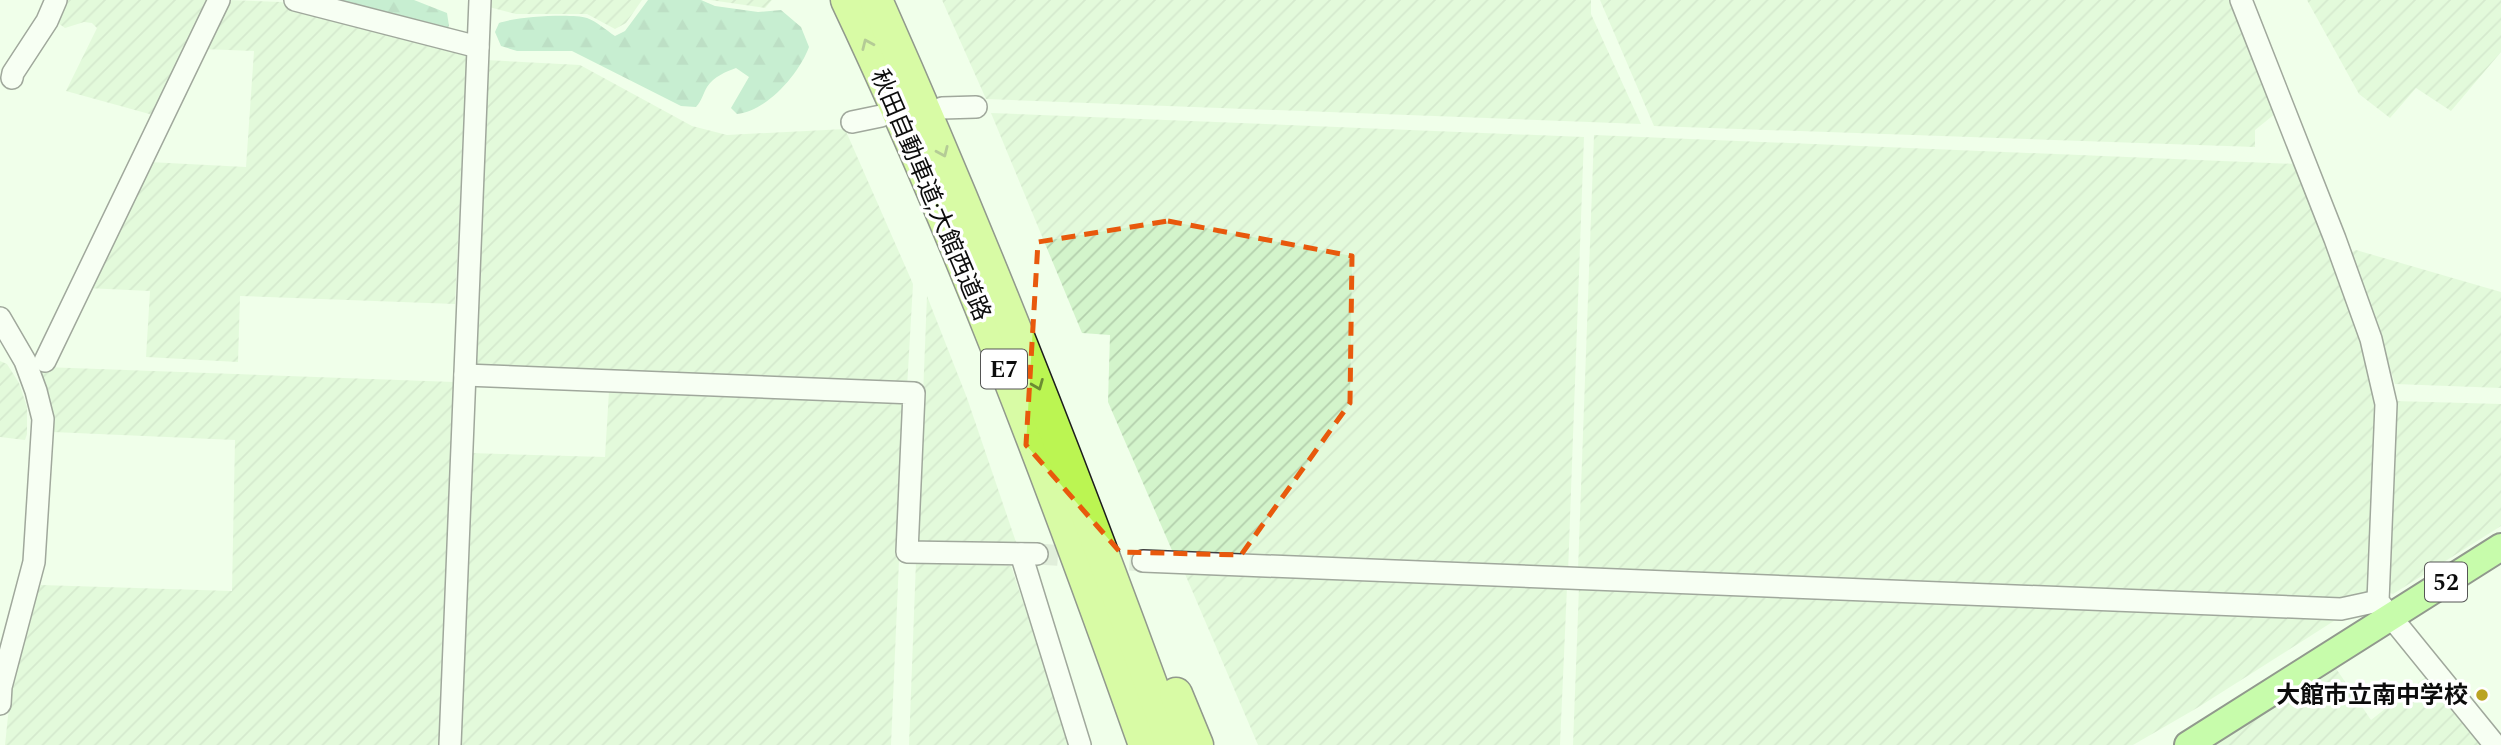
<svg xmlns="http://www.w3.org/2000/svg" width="2501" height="745" viewBox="0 0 2501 745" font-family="Spectral,'Noto Sans JP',serif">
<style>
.farmland{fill:url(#farmland-furrows)}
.forest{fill:url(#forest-firs)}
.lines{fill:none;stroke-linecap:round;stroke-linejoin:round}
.minor-tunnel{stroke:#cedbc9;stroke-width:21;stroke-dasharray:21 10;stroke-linecap:butt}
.minor-casing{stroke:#3f3f3f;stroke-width:24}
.major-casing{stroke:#1d1d1d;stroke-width:30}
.highway-casing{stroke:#1d1d1d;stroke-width:35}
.minor{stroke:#fff;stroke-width:21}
.major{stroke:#95f960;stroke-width:26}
.highway{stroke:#bbf552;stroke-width:32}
.oneway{stroke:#6c8c32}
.marked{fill:none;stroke:#e8590c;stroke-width:5;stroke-dasharray:14 9;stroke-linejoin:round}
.poi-dot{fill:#bba424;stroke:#fff;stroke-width:2.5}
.labels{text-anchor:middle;stroke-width:7;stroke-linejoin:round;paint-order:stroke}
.shield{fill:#fff;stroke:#555;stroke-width:2}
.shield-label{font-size:23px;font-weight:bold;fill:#0c0c0c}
.street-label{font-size:24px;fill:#0c0c0c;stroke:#fff}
.poi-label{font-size:24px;font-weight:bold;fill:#0c0c0c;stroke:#fff;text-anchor:end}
</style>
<defs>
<pattern id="farmland-furrows" width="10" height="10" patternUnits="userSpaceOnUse" patternTransform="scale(1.75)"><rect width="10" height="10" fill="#d3f4cb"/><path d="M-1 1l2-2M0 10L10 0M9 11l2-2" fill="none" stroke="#b4d0ad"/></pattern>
<pattern id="forest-firs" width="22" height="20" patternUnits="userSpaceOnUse" patternTransform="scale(1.75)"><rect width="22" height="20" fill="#94d9b3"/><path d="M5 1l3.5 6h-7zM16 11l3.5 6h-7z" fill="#7eb999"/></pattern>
</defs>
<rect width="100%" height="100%" fill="#f0ffea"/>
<!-- farmland -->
<g class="farmland">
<polygon points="62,0 214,0 153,115 66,91 97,28 92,23 84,22 65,28 58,23 56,13"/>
<polygon points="227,0 281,2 467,54 455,304 240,296 238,362 146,357 150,291 86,288 149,162 246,167 254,51 203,49"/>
<polygon points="489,0 642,0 626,23 615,29 587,14 516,14 489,7"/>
<polygon points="710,0 772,0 765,8"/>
<polygon points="942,0 1591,0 1591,14 1641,124 986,99"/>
<polygon points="1600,0 2232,0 2276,113 2255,130 2255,147 1654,126"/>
<polygon points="2307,0 2501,0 2501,52 2451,111 2416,88 2390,118 2359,94"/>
<polygon points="486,60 580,65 692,126 727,135 845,129 913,284 907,388 475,370"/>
<polygon points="991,113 1584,137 1568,573 1174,555 1108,402 1110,335 1082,333"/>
<polygon points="1594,135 2297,164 2364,337 2375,390 2376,407 2367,595 2340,603 1578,570"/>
<polygon points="2356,250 2501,292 2501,388 2395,384 2363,286 2349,254"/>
<polygon points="927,296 967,398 1018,548 917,545"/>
<polygon points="0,361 7,364 19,383 27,407 27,434 25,440 0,437"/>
<polygon points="44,367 454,382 440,745 5,745 8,716 17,661 35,594 41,585 232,591 235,440 53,432 46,391 40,371"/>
<polygon points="609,391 906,399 891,745 459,745 470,453 605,457"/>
<polygon points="2394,401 2501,404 2501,526 2393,594 2387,592"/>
<polygon points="916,561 1011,566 1071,745 909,745"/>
<polygon points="1185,574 1567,587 1560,745 1258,745"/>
<polygon points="1579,587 2337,619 2197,708 2133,745 1573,745"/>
<polygon points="2335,667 2371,720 2428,675 2485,745 2215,745"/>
</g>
<!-- forest -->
<g class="forest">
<polygon points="316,0 414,0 447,13 449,26 445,31"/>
<path d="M648,0H701L715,6L758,12L781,10L801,27L809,47C799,74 767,111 737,114L731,108L749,77L736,68C726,72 714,76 707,87C703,94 702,100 696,107L681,106L572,51H517L501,46L495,32L499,23C514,17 571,13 587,18C596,21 606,30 615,36L625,31Z"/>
</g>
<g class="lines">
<!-- minor-tunnel -->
<polyline class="minor-tunnel" points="1037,554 1143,561"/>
<defs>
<g id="minor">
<polyline points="295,0 478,47"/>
<polyline points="2241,0 2335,239 2371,339 2386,404 2378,601 2495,745"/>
<polyline points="12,78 13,73 47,21 56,0"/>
<polyline points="942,108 976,107"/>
<polyline points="852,122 881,116"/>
<polyline points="0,318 25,361 36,391 43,419 34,562 1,687 0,704"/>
<polyline points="45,361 219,0"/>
<polyline points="465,375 914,393 907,552 1037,554"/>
<polyline points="1021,554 1080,745"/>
<polyline points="1143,561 2341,609 2378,601"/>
<polyline points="450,745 480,0"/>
</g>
<polyline id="major" points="2188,745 2501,547"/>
<g id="highway">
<path d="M847,0C961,241 1056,493 1145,745"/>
<path d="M876,0C985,245 1082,493 1173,745"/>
<polyline points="1176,694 1197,745"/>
</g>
</defs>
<!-- minor casing -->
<use href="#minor" class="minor-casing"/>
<!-- major casing -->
<use href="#major" class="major-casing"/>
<!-- highway casing -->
<use href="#highway" class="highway-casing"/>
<!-- minor -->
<use href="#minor" class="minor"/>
<!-- major -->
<use href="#major" class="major"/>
<!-- highway -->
<use href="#highway" class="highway"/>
</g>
<!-- one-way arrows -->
<defs><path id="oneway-chevron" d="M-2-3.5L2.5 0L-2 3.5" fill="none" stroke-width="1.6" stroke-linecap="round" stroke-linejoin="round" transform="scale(1.75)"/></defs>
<g class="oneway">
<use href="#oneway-chevron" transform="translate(867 44) rotate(-114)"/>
<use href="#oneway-chevron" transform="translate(943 152) rotate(66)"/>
<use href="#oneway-chevron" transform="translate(1038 385) rotate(68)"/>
</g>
<!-- marked area -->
<path d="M0 0H2501V745H0ZM1168,221L1352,256L1350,403L1241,555L1120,552L1026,445L1038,242Z" fill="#f0ffea" fill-opacity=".55" fill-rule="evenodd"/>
<path class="marked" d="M1168,221L1352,256L1350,403L1241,555L1120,552L1026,445L1038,242Z"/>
<!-- markers -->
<circle class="poi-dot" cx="2482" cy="695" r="7"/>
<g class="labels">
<!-- shield labels -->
<g class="shield">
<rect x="981" y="349.5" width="46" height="39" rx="5"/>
<rect x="2425" y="562.5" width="42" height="39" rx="5"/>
</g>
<g class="shield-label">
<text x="1004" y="377">E7</text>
<text x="2446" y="590">52</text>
</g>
<!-- street labels -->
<g class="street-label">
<text transform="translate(931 195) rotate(67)" y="8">秋田自動車道;大館西道路</text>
</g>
<!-- poi labels -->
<g class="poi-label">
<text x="2468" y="703">大館市立南中学校</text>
</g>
</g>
</svg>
